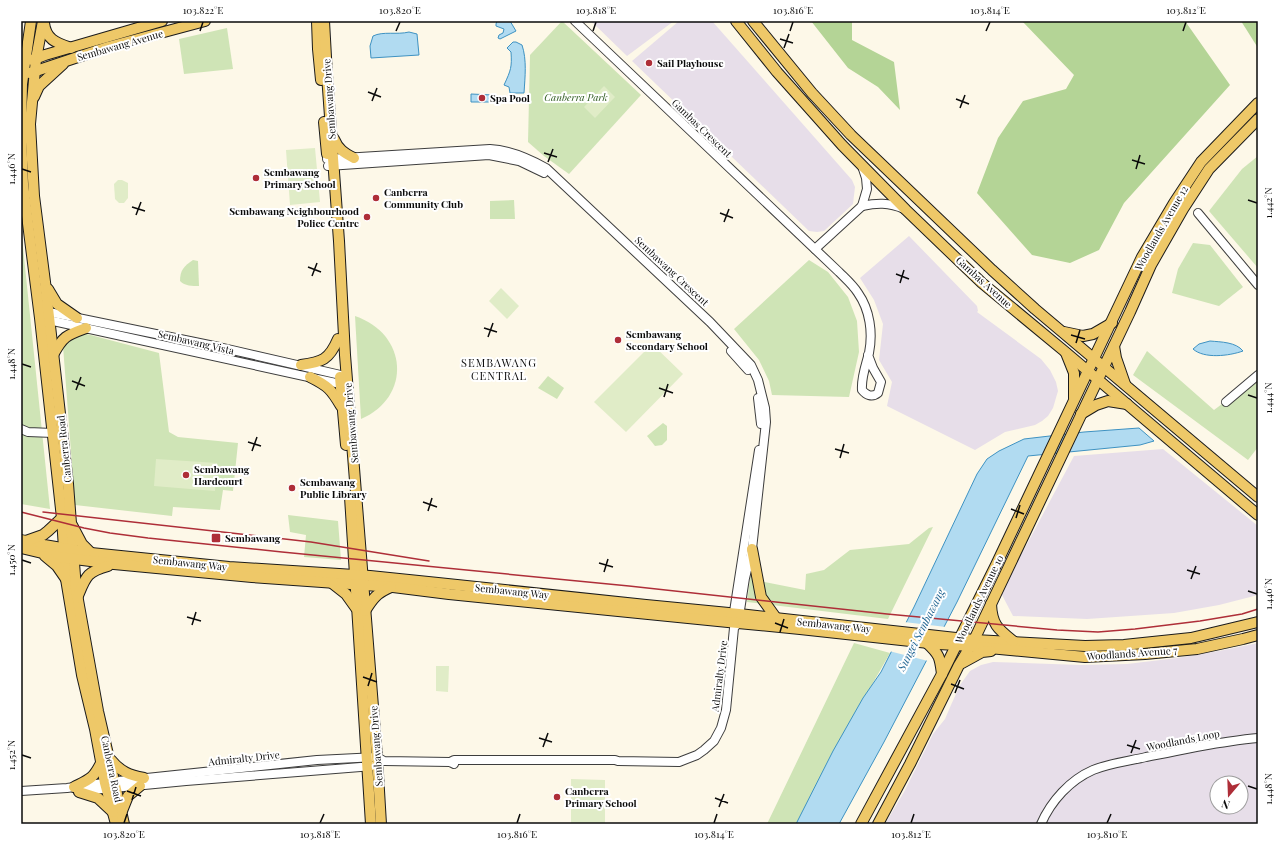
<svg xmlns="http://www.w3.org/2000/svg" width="1279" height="845" viewBox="0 0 1279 845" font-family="'Playfair Display',serif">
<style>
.industrial{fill:#e7dee9;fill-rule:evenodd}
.green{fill:#cfe4b6}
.forest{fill:#b4d496}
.pitch{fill:#e0ecc7}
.water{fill:#b1dbf1;stroke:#3e92c2}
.pier{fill:#fdf8e8}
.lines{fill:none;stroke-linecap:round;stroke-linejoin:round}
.minor-casing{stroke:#3d3d3d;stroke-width:10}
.major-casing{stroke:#1b1b1b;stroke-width:12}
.minor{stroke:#fff;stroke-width:8}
.major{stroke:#eec868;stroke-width:10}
.rail{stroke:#ae2e38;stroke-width:1.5}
.ticks{fill:none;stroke:#0a0a0a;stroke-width:1.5}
.poi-dot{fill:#ae2e38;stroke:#fff;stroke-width:1.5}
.labels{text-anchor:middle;stroke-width:4;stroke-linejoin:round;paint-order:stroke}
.street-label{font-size:10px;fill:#0a0a0a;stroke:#fff}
.poi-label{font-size:10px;font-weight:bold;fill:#0a0a0a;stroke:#fff;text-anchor:start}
.park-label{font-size:10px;font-style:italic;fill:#2f5b20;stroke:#fff}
.neighbourhood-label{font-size:11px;letter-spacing:1px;fill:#0a0a0a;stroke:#fff}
.water-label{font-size:11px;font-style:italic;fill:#1e6391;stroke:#fff}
.neatline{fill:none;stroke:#0a0a0a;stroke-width:1.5}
.ticks-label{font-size:10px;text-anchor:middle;fill:#0a0a0a}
</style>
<rect width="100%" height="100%" fill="#fdf8e8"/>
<!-- industrial -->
<g class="industrial">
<polygon points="591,21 674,21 627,56"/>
<polygon points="679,21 712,21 852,180 855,187 853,204 824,231 817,232 809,231 632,61"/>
<polygon points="909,236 977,306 978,311 977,312 1041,359 1050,370 1056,382 1058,391 1053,408 1048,416 1042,421 1035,425 1005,432 975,450 887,406 892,382 879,360 883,324 874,300 860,278"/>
<polygon points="1163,449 1258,526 1258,595 1219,605 1174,613 1087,619 1013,616 1001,593 1074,456"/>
<path d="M1258,643V824H885L904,792L933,734L945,719L951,705L960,685L970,671L981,665L993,662L1081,665L1127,664L1177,658L1224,650ZM1217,783H1241V807H1217Z"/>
</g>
<!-- green -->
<g class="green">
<polygon points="562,21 641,95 569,174 544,156 528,142 530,55"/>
<polygon points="227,28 233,69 184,74 179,39"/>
<polygon points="1258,156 1258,268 1209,211 1242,169"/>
<polygon points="514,200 515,219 490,219 490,201"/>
<polygon points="21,228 50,509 21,504"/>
<polygon points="1193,243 1210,245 1243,287 1219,306 1172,293 1178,269"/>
<path d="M193,260L198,261L199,286C192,286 185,286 180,281C180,270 184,266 193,260Z"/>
<polygon points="809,260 828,272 848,297 857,321 859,352 849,397 772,395 769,381 759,360 734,329"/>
<path d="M355,316C408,334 412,397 361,419Z"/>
<polygon points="83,333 159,353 169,432 178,437 238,443 233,491 223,490 220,510 173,507 172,516 75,505 63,346"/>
<polygon points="1147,351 1214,410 1258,377 1258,447 1248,460 1133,375"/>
<polygon points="548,376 564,388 557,399 538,388"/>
<polygon points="663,423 667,426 667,440 662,445 655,446 647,436"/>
<polygon points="288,515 338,521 341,560 304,557 306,535 290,532"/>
<polygon points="933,527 888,619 747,602 752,564 760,581 805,590 806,574 824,570 850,550 909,544 929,528"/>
<polygon points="854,643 890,653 825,767 797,824 767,824"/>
</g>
<!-- forest -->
<g class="forest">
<polygon points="811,21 852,21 852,40 894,62 900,110 878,87 848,68"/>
<polygon points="1022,21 1185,21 1230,85 1124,203 1099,250 1070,263 1032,255 977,193 998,138 1023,101 1066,89 1074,75"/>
<polygon points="1241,21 1258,21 1258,48"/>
</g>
<!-- pitch -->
<g class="pitch">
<polygon points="604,86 615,97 595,118 584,107"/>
<polygon points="315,148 320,202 290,205 286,150"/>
<polygon points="118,180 122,180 128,183 128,198 124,203 119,203 115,199 114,184"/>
<polygon points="501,288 519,306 507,319 489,301"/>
<polygon points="652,344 683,374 626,432 594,402"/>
<polygon points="156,459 217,463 215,491 154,486"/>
<polygon points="436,666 449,666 448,692 436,691"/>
<polygon points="571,779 605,780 605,824 571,824"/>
</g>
<!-- water -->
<g class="water">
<polygon points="497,21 510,21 516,31 500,39 498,38 499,35 503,33 504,29 496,26 496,24"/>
<path d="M409,32L417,34L419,55L371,58L370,46L373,36C383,31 397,35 409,32Z"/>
<path d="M513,42H516L522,45C527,60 525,77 524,93H510L509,87L504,85C511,70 512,67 511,52L507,48Z"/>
<polygon points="471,94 493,95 493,102 471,102"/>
<path d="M1210,341C1221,342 1236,342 1243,351C1229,356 1204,359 1193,349L1199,344Z"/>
<polygon points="1139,428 1154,441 1140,445 1028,456 957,602 884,742 839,824 796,824 833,751 863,698 881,672 914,607 977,474 987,459 999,451 1024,439 1084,432"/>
</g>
<!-- pier -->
<polygon class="pier" points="904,622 946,627 928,661 889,651"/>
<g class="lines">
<defs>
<g id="minor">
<path d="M575,21L839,272C846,279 853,285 858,293C870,310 873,333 869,353C866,365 861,377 862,390C866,395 872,398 878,393L881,382L873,368L868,355"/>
<path d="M327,159L490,149C510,150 528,158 546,168L710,322L751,365L758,380L765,408L766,422L752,549L745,578L738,623L734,628L726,710L721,728L714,741L704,750L697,755L679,762L618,761L615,760H454L450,762"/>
<polyline points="328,166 489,155 519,161 544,173"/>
<path d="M862,206C876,203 889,202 904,209"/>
<polyline points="1198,213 1258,285"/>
<polyline points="815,249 862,206 867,189 866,178 862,166"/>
<polyline points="44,311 219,347 345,376"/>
<polyline points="44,319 345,385"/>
<polyline points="731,351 748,370"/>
<polyline points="758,398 761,424"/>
<polyline points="1226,402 1258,375"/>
<polyline points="21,429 28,432 53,433"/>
<polyline points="733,618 759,450"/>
<polyline points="21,791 67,788 118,781 317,760 377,757 384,761 450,762 454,764"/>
<polyline points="82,791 186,781 373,766"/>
<path d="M1041,824C1051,801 1070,780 1093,770C1110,763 1129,761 1146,757C1168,753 1190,748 1213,744C1228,742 1243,739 1258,738"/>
</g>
<g id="major">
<polyline points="31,21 22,84 21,132 23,184 40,318 62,518 66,579 82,675 95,729 105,783 116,824"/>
<polyline points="43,21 36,59 30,124 34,196 45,282 68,484 76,589 98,711 124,824"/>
<polyline points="317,21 318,49 321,80"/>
<polyline points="324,21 327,75 339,241 345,355 377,757 381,824"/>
<polyline points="736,21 777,72 842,145 906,210 982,283 1063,350 1258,515"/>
<polyline points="753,21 812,93 851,135 992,270 1035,309 1258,497"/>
<path d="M44,23C46,40 57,43 71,48"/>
<polyline points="32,60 45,55 162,21"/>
<polyline points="30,73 108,47 205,21"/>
<polyline points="34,97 39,86 63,64"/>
<polyline points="324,122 327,154"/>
<path d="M334,139C338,149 344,153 354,158"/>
<polyline points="48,289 57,304 77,318"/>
<polyline points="1064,332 1083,336 1093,334 1112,323"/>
<polyline points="1114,346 1116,358 1125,384"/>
<polyline points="1066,353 1074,373 1074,398"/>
<path d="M53,355C63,336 67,335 86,328"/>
<path d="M301,365C322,362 329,360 338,339"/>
<path d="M310,377C328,386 331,389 341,406"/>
<polyline points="340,377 346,445"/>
<polyline points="1081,414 1096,405 1108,401 1127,404"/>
<polyline points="350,497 371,824"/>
<polyline points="72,525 82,544 91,553"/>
<polyline points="21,540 44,545 91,553 229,567 370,576 438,583 646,605 739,614 974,640 1085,646 1124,645 1191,638 1258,622"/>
<polyline points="26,541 43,535 48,531 62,518"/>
<polyline points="21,548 59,557 114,564 252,577 393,587 449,594 738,623 800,629 938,644 957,645 1085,657 1145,654 1197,649 1243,639 1258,635"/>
<polyline points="752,549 761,597 776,618"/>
<polyline points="45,556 57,566 66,579"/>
<polyline points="332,583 346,594 356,608"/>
<path d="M77,598C86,577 86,572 108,566"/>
<path d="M991,604C992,625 998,629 1013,641"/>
<path d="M365,611C373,598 377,593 391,587"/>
<path d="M927,643C940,655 940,658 942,674"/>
<polyline points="962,663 982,652 991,651"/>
<path d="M111,760C121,772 129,775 144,778"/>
<path d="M74,787C90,779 93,779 101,763"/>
<polyline points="79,792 98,798 113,812"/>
<polyline points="122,811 128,796 140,786"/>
<polyline points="861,824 942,674 996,565 1142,257 1174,203 1201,162 1258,103"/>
<polyline points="878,824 910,764 959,665 974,640 1130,312 1151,265 1183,209 1209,169 1258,119"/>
</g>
</defs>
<!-- minor casing -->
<use href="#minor" class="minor-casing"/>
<!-- major casing -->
<use href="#major" class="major-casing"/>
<!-- minor -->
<use href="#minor" class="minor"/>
<!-- major -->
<use href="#major" class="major"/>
<!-- rail -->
<g class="rail">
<polyline points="21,512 84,528 110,533 148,538 282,552 629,586 887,614 1057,630 1098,632 1135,629 1200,621 1242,614 1258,609"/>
<polyline points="43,512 311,542 429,561"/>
</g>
</g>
<!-- ticks -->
<path class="ticks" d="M200,31L203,22M396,31L400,22M593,31L596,22M790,31L793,22M986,31L990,22M1183,31L1186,22M780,39L793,43M784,48L789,34M368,92L381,97M956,99L969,104M372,101L377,88M960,108L965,95M544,153L557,157M1132,160L1145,164M548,162L553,149M22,169L31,172M1136,169L1140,155M1248,200L1257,203M132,207L145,211M720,213L733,218M136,215L141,202M724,222L729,209M308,267L321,272M896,274L909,279M312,276L317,263M900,283L904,270M484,328L497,332M1071,335L1085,339M488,337L493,323M1076,343L1080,330M22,364L31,367M72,381L85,386M659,388L673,393M76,390L81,377M1248,395L1257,398M664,397L668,384M248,442L261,446M835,449L849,453M252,451L257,437M840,458L844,444M423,502L437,507M1011,509L1024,514M428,511L432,498M1016,518L1020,505M22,560L31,563M599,563L613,567M1187,570L1200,574M604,572L608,559M1191,579L1196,566M1248,591L1257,594M187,617L201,621M775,623L788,628M192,625L196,612M780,632L784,619M363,677L377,682M951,684L964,689M368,686L372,673M955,693L960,680M539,738L552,742M1127,745L1140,749M543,747L548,733M1131,753L1136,740M22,755L31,758M1248,786L1257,789M127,791L141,796M715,798L728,803M132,800L136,787M719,807L724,794M124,823L127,814M320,823L324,814M517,823L520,814M714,823L717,814M911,823L914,814M1107,823L1111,814"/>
<!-- markers -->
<g class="poi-dot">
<circle cx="649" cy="63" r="4"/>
<circle cx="482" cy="98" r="4"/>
<circle cx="256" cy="178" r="4"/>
<circle cx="376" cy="198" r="4"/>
<circle cx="367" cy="217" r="4"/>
<circle cx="618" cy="340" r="4"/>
<circle cx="186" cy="475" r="4"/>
<circle cx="292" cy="488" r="4"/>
<rect x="211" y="533" width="10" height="10" rx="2"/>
<circle cx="557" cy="797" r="4"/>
</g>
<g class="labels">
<!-- street labels -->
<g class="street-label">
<text transform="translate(120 45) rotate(-16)" y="4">Sembawang Avenue</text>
<text transform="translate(329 99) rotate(-94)" y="4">Sembawang Drive</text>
<text transform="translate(702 128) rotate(44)" y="4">Gambas Crescent</text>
<text transform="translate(1161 228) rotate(-60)" y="4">Woodlands Avenue 12</text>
<text transform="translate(672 271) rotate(43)" y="4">Sembawang Crescent</text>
<text transform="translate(984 282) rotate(42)" y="4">Gambas Avenue</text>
<text transform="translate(196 342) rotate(13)" y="4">Sembawang Vista</text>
<text transform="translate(351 423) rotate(-95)" y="4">Sembawang Drive</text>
<text transform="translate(64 449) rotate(-96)" y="4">Canberra Road</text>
<text transform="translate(190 563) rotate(6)" y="4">Sembawang Way</text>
<text transform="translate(512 591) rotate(6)" y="4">Sembawang Way</text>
<text transform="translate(979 599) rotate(-64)" y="4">Woodlands Avenue 10</text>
<text transform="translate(834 625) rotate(6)" y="4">Sembawang Way</text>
<text transform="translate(1132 653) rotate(-4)" y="4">Woodlands Avenue 7</text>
<text transform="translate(719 676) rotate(-83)" y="4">Admiralty Drive</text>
<text transform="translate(1183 740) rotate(-11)" y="4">Woodlands Loop</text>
<text transform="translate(376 746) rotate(-94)" y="4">Sembawang Drive</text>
<text transform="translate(244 758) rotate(-6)" y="4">Admiralty Drive</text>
<text transform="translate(112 769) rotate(78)" y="4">Canberra Road</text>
</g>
<!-- poi labels -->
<g class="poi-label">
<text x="657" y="67">Sail Playhouse</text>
<text x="490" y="102">Spa Pool</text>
<text x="264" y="176">Sembawang<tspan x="264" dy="12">Primary School</tspan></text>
<text x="384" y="196">Canberra<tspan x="384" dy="12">Community Club</tspan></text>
<text x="359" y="215" text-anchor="end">Sembawang Neighbourhood<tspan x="359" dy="12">Police Centre</tspan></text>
<text x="626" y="338">Sembawang<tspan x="626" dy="12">Secondary School</tspan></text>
<text x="194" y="473">Sembawang<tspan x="194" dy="12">Hardcourt</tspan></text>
<text x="300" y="486">Sembawang<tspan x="300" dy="12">Public Library</tspan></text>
<text x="225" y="542">Sembawang</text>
<text x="565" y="795">Canberra<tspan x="565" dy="12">Primary School</tspan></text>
</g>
<!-- park labels -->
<g class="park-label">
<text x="576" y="101">Canberra Park</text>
</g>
<!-- neighbourhood labels -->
<g class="neighbourhood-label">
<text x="499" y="367">SEMBAWANG<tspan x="499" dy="13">CENTRAL</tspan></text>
</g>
<!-- water labels -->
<g class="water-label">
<text transform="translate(921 630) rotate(-63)" y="4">Sungei Sembawang</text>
</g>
</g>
<!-- border -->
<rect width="1279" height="845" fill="none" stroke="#ffffff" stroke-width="44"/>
<!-- north arrow -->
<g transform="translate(1229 795) rotate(199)"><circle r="19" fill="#ffffff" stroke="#9d9d9d"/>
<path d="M0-3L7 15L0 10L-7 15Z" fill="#ae2e38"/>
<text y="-6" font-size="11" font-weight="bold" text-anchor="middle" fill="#0a0a0a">N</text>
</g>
<rect x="22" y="22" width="1235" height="801" class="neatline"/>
<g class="ticks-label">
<text x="203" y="14">103.822°E</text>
<text x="400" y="14">103.820°E</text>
<text x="596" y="14">103.818°E</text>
<text x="793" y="14">103.816°E</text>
<text x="990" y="14">103.814°E</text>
<text x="1186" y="14">103.812°E</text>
<text transform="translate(11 169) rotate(-90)" y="4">1.446°N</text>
<text transform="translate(1268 203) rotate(-90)" y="4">1.442°N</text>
<text transform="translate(11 364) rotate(-90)" y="4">1.448°N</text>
<text transform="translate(1268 398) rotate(-90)" y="4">1.444°N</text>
<text transform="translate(11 560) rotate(-90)" y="4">1.450°N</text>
<text transform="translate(1268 594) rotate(-90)" y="4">1.446°N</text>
<text transform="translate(11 755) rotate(-90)" y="4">1.452°N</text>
<text transform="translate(1268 789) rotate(-90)" y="4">1.448°N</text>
<text x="124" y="838">103.820°E</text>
<text x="320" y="838">103.818°E</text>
<text x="517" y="838">103.816°E</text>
<text x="714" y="838">103.814°E</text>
<text x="911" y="838">103.812°E</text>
<text x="1107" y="838">103.810°E</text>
</g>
</svg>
